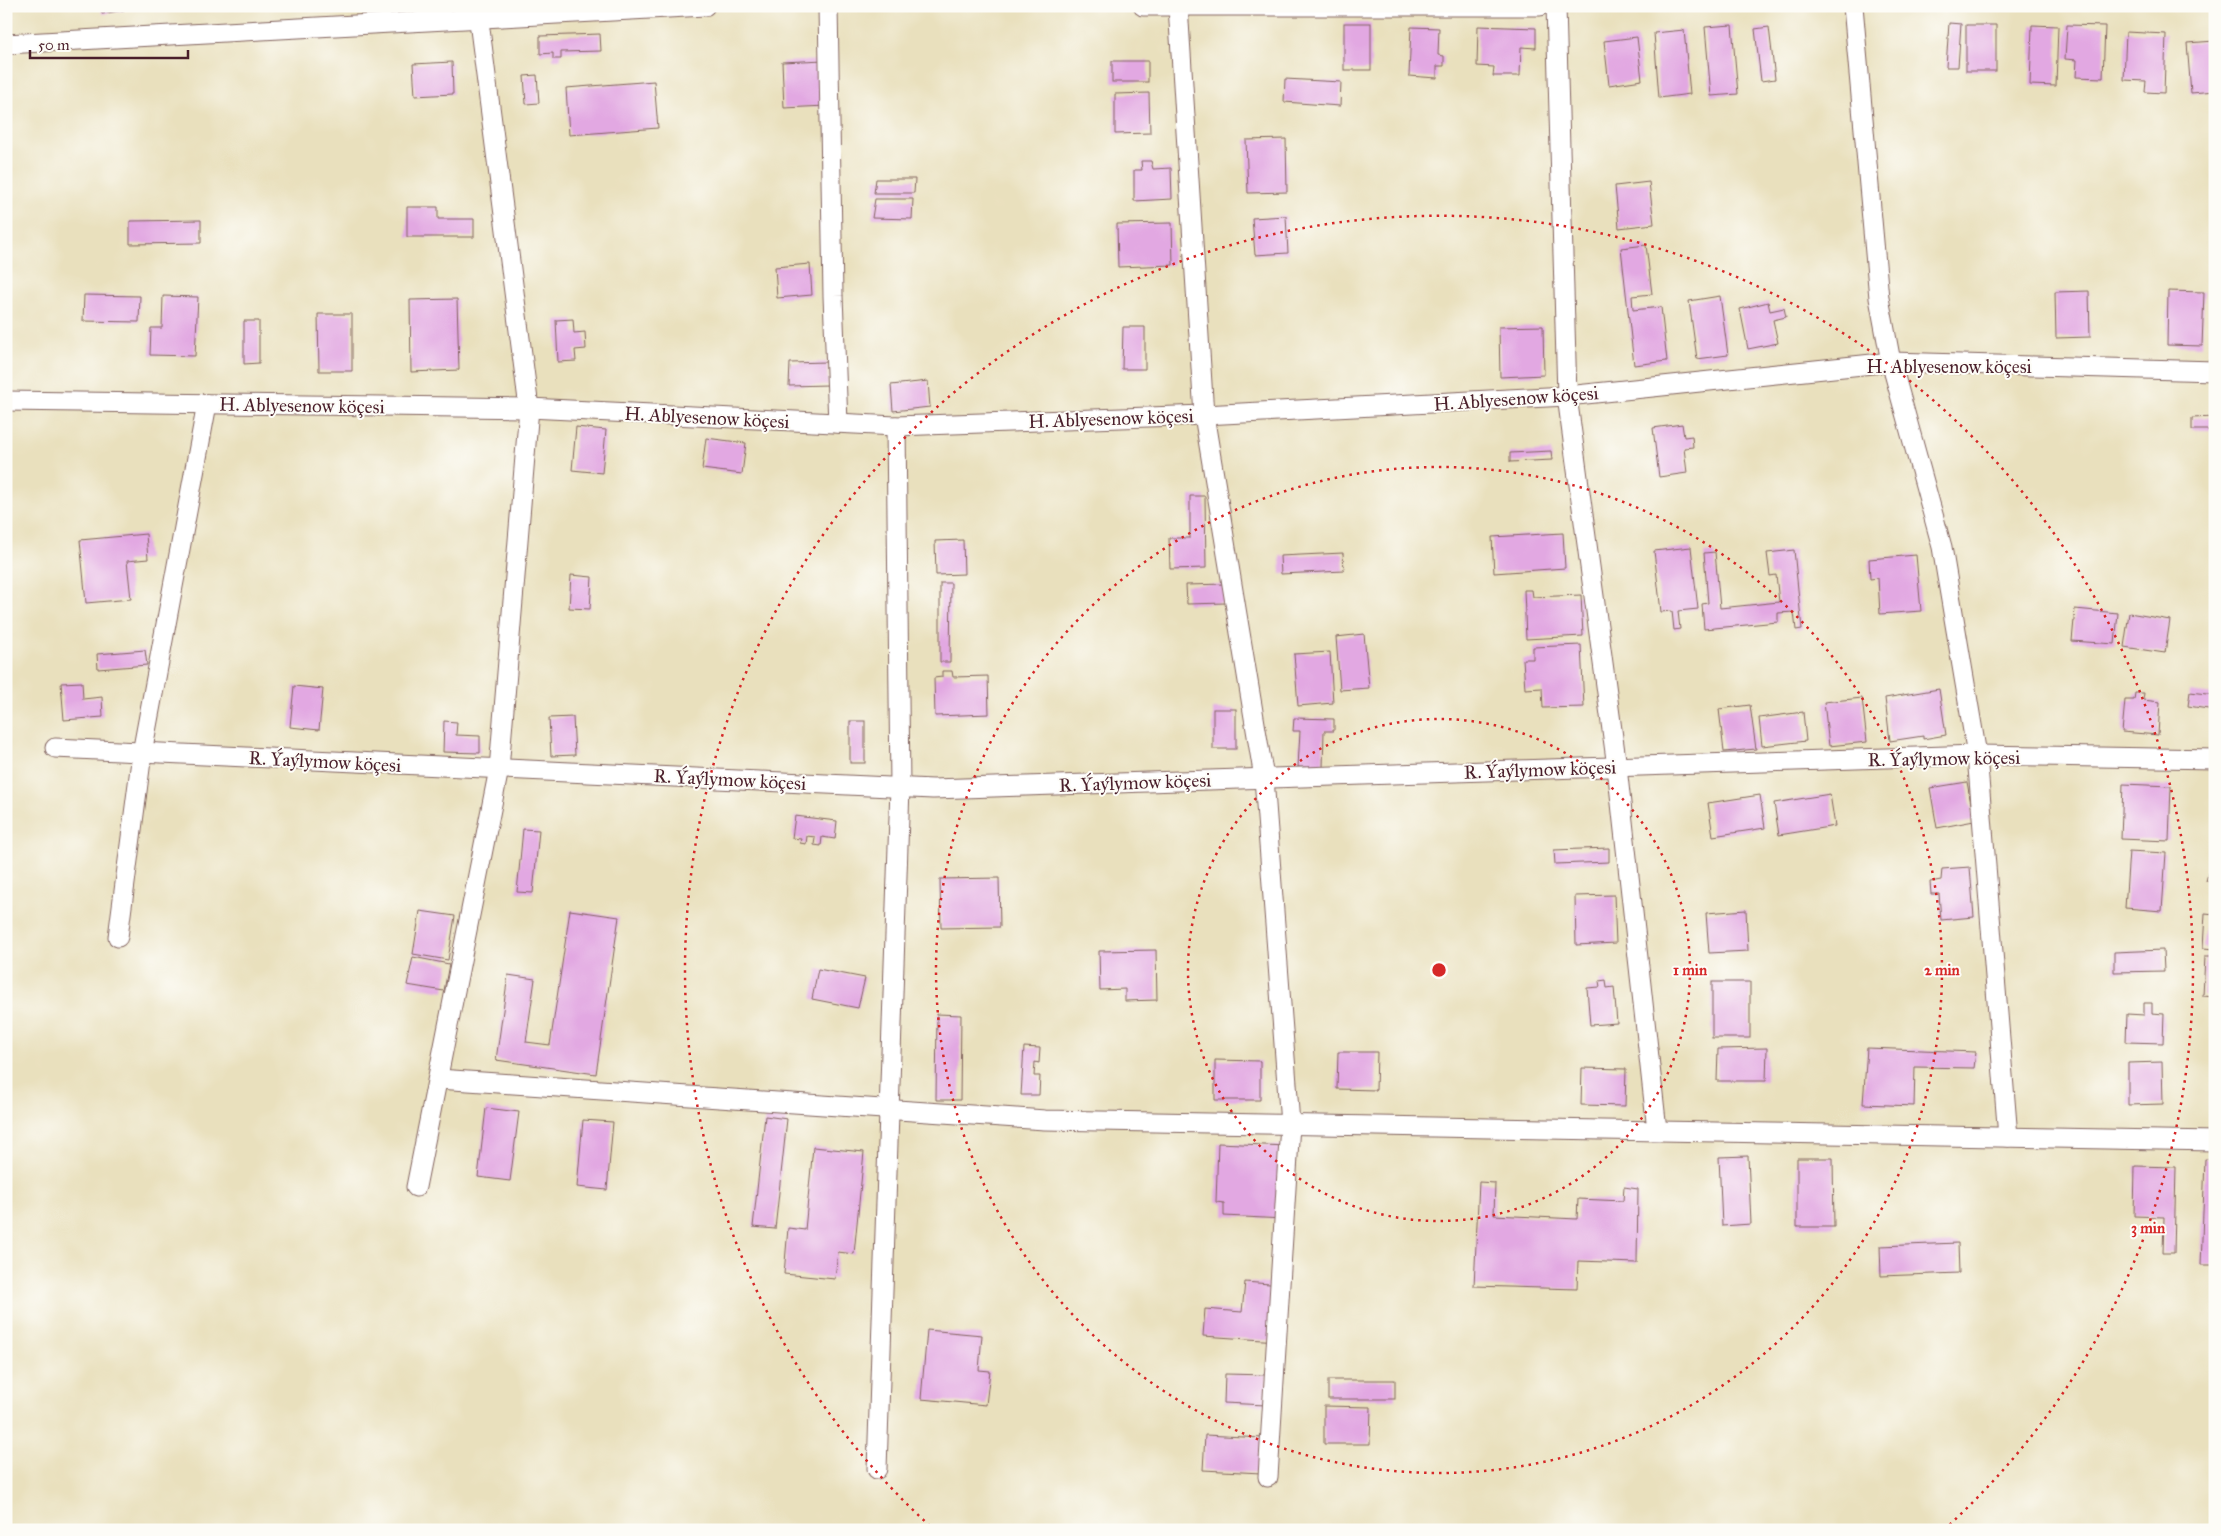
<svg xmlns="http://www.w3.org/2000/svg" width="2221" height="1536" viewBox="0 0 2221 1536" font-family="'IM FELL Great Primer',serif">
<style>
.building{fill:#e2a8e2}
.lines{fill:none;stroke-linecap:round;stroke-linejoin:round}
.street-casing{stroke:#82635e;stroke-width:21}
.street{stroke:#fff;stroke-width:19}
.ring{fill:none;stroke:#d62828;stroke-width:2.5;stroke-dasharray:2.5 5}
.labels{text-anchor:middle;stroke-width:4;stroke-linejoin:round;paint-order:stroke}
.street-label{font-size:19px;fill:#4a1f2b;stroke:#fdfcf7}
.centre{fill:#d62828;stroke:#fdfcf7;stroke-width:2.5}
.ring-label{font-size:15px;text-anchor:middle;font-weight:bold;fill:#d62828;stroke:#fdfcf7;stroke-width:4;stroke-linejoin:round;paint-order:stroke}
</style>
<rect width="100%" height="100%" fill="#fdfcf7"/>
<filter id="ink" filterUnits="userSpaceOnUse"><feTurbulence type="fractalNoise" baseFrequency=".02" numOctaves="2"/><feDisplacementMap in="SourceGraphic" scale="10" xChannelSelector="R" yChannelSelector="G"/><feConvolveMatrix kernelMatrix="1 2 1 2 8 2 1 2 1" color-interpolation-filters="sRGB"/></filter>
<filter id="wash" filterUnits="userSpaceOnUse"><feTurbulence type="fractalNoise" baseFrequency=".0096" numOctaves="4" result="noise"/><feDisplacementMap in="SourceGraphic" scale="20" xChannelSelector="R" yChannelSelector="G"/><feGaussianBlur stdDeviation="1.12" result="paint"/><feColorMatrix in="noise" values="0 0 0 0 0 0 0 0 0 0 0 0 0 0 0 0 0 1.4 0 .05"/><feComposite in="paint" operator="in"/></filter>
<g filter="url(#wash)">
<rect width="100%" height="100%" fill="#e9e0bd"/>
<g id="blocks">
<!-- building -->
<g class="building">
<polygon points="101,6 124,6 124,10 102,14"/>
<rect x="1344" y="23" width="27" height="47"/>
<polygon points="1949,23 1961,24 1958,67 1946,67"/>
<polygon points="1732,25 1738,94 1711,96 1705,27"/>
<rect x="1966" y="25" width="30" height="46"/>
<polygon points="2032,25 2058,26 2056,86 2030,85"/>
<polygon points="2067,25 2105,26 2103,78 2076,77 2077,60 2065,59"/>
<polygon points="1478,26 1536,28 1536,48 1521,47 1520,76 1493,76 1494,67 1477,66"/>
<polygon points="1411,27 1439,28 1438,55 1444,56 1444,66 1437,66 1437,78 1409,76"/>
<polygon points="1769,27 1775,79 1761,81 1755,29"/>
<polygon points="1684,30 1690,94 1659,98 1654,33"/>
<polygon points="2126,32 2166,34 2164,93 2145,92 2146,81 2124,80"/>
<polygon points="600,34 601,51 561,52 561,59 553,59 553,53 540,54 540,36"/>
<polygon points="1637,37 1642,80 1609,85 1604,41"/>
<polygon points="2215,41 2215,91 2191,93 2187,43"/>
<polygon points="824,60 826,106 784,108 782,62"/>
<rect x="1112" y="61" width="36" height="21"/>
<polygon points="452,62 453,94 415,96 413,64"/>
<polygon points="537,75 539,103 526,104 524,76"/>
<polygon points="1285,79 1341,82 1340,106 1284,102"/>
<polygon points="654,81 658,128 569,135 566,88"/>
<polygon points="1149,93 1150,133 1115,134 1115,94"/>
<polygon points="1286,139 1287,192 1248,193 1246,140"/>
<polygon points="1141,161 1151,161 1153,169 1171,168 1172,199 1134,201 1134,170 1142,170"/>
<polygon points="876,179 915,179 914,193 874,193"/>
<polygon points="1649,182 1654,224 1619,228 1615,186"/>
<polygon points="875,199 913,199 912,219 872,218"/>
<polygon points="407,207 438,207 438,219 474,219 474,237 407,237"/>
<polygon points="1286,216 1288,253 1255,255 1252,218"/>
<polygon points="201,220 201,243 130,244 130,221"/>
<polygon points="1172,223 1173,265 1118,267 1117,224"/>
<polygon points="1646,245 1652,294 1632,296 1633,310 1661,307 1667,361 1634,365 1621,248"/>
<polygon points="810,264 812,295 777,298 775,267"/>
<polygon points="2089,291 2090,337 2056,338 2055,292"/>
<polygon points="2168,291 2204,292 2202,346 2167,345"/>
<polygon points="84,295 140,296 139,322 83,321"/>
<polygon points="163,296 198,297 195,356 150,355 151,328 162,328"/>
<polygon points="1720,296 1728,355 1697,359 1689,301"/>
<polygon points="457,299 459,370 411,372 410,300"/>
<polygon points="1768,302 1770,311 1784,308 1786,317 1773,320 1778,343 1748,349 1740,309"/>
<polygon points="318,314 352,314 352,371 319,371"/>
<polygon points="573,319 574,333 585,332 586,349 575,350 576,361 558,362 556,320"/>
<polygon points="244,321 259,321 259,363 244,364"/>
<polygon points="1543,326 1544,375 1500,377 1499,327"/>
<polygon points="1123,327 1145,327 1145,369 1122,369"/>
<polygon points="827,362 828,385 789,386 790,363"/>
<polygon points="928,381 930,407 893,411 891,385"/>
<polygon points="2215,417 2215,430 2192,430 2192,418"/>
<polygon points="1682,424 1684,437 1692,436 1693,447 1684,448 1687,473 1659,477 1653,428"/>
<polygon points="576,427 606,430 602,473 572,470"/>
<polygon points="706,438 746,443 742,474 702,469"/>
<polygon points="1551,451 1552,460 1510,462 1510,453"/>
<polygon points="1190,496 1205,496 1206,568 1170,569 1169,538 1190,538"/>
<polygon points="1563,533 1565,568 1494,573 1492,537"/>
<polygon points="146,534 148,559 127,561 131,599 86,603 80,540"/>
<polygon points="963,540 964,574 936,575 935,541"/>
<polygon points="1691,547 1698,609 1678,611 1680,629 1674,630 1672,611 1661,612 1654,551"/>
<polygon points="1794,550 1802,629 1796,630 1794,612 1778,613 1778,622 1704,629 1702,604 1708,603 1704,553 1715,552 1720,608 1779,602 1776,575 1770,576 1767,553"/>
<polygon points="1343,553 1344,571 1281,574 1280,556"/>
<polygon points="1916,555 1921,611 1880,614 1878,578 1870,579 1869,559"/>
<polygon points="571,575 592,577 590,609 569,608"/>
<polygon points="940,583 951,583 950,662 940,662"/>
<polygon points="1226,584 1226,603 1187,604 1186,585"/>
<polygon points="1524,590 1532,590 1533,597 1581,595 1583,636 1526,639"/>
<polygon points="2075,609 2118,613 2115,644 2072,641"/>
<polygon points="2129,613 2170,620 2165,653 2124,647"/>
<polygon points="1364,634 1369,688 1340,690 1336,637"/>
<polygon points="1581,645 1584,707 1543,708 1542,688 1525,689 1523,659 1533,659 1533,647"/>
<polygon points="145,650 147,665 98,669 97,654"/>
<polygon points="1330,652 1333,703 1298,706 1294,654"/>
<polygon points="942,671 952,671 953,677 988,676 989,714 935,716 934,678 942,677"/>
<polygon points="82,682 83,699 102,697 103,717 64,720 61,683"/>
<polygon points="294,686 323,689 319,730 290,727"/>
<polygon points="1939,689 1946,735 1923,739 1923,736 1890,741 1885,698"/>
<polygon points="2190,692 2215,695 2215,710 2188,706"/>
<polygon points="2135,693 2144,693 2143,700 2160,702 2158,735 2122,732 2125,700 2134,700"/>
<polygon points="1862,698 1867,742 1829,746 1824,702"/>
<polygon points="1750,705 1756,749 1724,752 1719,709"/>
<rect x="1213" y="709" width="23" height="40"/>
<polygon points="1803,712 1806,741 1762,746 1759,718"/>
<polygon points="573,717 575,755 551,756 549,718"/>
<polygon points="1294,718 1334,719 1334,731 1324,731 1323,768 1298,767 1300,731 1293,731"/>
<polygon points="444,721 457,722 456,735 480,736 480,753 443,752"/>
<rect x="850" y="721" width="15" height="42"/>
<polygon points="1967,782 1974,821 1937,828 1930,788"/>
<polygon points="2123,784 2171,786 2169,841 2121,839"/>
<polygon points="1830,794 1835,826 1779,835 1774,803"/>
<polygon points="1760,795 1765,828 1713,836 1708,803"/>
<polygon points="795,816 837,821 835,839 822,837 821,846 814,845 815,837 807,836 806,844 800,843 801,839 792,838"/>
<polygon points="523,829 539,830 533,893 517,892"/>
<polygon points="1609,848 1609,862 1555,864 1554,850"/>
<polygon points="2215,849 2215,882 2206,881"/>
<polygon points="2129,851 2166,853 2162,911 2125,908"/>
<polygon points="1970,867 1974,917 1941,920 1939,894 1931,894 1930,882 1941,880 1942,869"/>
<polygon points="999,878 1000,927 941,928 940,879"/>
<polygon points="1614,895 1616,943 1576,945 1575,896"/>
<polygon points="570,910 619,917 596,1074 496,1060 508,975 535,979 526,1042 550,1045"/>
<polygon points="1746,910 1748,951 1709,953 1706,913"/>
<polygon points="420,911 455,916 448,960 413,954"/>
<polygon points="2205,913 2215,914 2215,949 2203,948"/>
<polygon points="1156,950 1157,1000 1125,1001 1125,989 1100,990 1099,951"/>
<polygon points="2163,950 2164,971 2114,972 2114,952"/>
<polygon points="2205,956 2215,956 2215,997 2203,996"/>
<polygon points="413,957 449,964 444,991 407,985"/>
<polygon points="818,969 865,978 858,1008 812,999"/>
<polygon points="1606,980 1607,988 1614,987 1617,1023 1590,1025 1587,988 1600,987 1599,981"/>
<rect x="1712" y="982" width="38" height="56"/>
<polygon points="2144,1003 2152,1003 2152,1013 2164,1014 2163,1043 2126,1042 2127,1014 2144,1015"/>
<polygon points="937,1014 961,1015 960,1100 936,1100"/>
<polygon points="1024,1047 1040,1048 1039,1063 1035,1062 1034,1076 1040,1076 1039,1095 1021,1095"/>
<polygon points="1767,1048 1766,1081 1717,1081 1718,1049"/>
<polygon points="1867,1048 1976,1052 1974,1068 1915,1067 1914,1106 1863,1104"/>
<polygon points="1338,1052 1377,1052 1376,1090 1337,1089"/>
<polygon points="1215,1060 1260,1061 1260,1100 1215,1100"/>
<polygon points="2162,1062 2163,1104 2128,1105 2128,1063"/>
<polygon points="1582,1068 1626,1069 1625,1106 1581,1105"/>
<polygon points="486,1108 519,1112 510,1181 478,1177"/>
<polygon points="765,1116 787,1119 775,1229 753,1227"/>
<polygon points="583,1120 613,1122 607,1190 577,1187"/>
<polygon points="1218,1143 1287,1146 1284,1219 1224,1216 1224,1203 1216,1202"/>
<polygon points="813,1147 864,1152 854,1254 838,1252 835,1279 784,1274 788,1228 805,1230"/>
<polygon points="1748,1156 1751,1224 1722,1226 1719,1157"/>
<polygon points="1797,1158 1833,1158 1834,1227 1797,1227"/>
<polygon points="2205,1159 2215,1160 2215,1265 2201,1265"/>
<polygon points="2135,1166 2176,1167 2174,1253 2163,1253 2164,1217 2134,1216"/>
<polygon points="1479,1182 1495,1183 1494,1215 1577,1219 1578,1199 1623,1201 1624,1187 1638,1189 1637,1263 1578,1261 1577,1289 1474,1286"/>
<polygon points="1958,1243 1959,1273 1881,1276 1880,1246"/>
<polygon points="1245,1282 1282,1285 1278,1341 1203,1336 1205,1309 1242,1312"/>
<polygon points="927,1330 982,1335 979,1370 990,1371 986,1405 921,1399"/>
<polygon points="1225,1374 1267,1375 1266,1405 1224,1403"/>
<rect x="1328" y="1380" width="67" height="19"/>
<polygon points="1324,1406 1371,1407 1370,1444 1324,1444"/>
<polygon points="1205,1435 1263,1438 1261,1473 1203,1470"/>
</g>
</g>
</g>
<g filter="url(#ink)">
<use href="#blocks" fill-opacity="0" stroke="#82635e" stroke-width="1"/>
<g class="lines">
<defs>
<g id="street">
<polyline points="828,6 833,296 838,423"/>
<polyline points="1143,6 1540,6"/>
<polyline points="1178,6 1204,415 1264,778 1290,1124 1268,1477"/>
<polyline points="1556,6 1567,396 1617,767 1657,1130"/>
<polyline points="1853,6 1879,298 1891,362 1942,547 1977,755 2008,1137"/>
<polyline points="6,44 705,6"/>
<polyline points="6,401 529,408 896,426 1204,415 1567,396 1891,362 2215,371"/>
<polyline points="55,748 933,789 1977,755 2215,759"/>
<polyline points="118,937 142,753 207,404"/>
<polyline points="438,1079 1045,1120 2215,1141"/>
<polyline points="416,1187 499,769 529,408 477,6"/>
<polyline points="877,1469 900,787 896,426"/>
</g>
</defs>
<!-- street casing -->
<use href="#street" class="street-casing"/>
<!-- street -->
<use href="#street" class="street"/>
</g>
</g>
<!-- distance rings -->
<g class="ring">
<circle cx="1439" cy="970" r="251"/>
<circle cx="1439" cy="970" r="503"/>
<path d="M930 1526A754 754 0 1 1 1948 1526"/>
</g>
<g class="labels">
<!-- street labels -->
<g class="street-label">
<text x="1949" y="373">H. Ablyesenow köçesi</text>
<text transform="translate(1516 398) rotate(-4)" y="7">H. Ablyesenow köçesi</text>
<text transform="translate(302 405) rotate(1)" y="7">H. Ablyesenow köçesi</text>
<text transform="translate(707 417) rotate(3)" y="7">H. Ablyesenow köçesi</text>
<text transform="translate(1111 418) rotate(-2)" y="7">H. Ablyesenow köçesi</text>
<text transform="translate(1944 758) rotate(-1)" y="7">R. Ýaýlymow köçesi</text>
<text transform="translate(325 761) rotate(3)" y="7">R. Ýaýlymow köçesi</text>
<text transform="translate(1540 769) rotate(-2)" y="7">R. Ýaýlymow köçesi</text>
<text transform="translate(730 779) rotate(3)" y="7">R. Ýaýlymow köçesi</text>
<text transform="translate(1135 782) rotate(-2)" y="7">R. Ýaýlymow köçesi</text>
</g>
</g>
<circle cx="1439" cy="970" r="8" class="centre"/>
<g class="ring-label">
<text x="1690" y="975">1 min</text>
<text x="1942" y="975">2 min</text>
<text x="2148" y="1233">3 min</text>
</g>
<!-- margin -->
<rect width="2221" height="1536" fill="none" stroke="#fdfcf7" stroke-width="25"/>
<!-- scale -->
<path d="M30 50v8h158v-8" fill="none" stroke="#4a1f2b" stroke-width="2.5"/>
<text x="38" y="50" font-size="15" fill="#4a1f2b" stroke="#fdfcf7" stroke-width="4" paint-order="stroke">50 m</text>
</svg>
